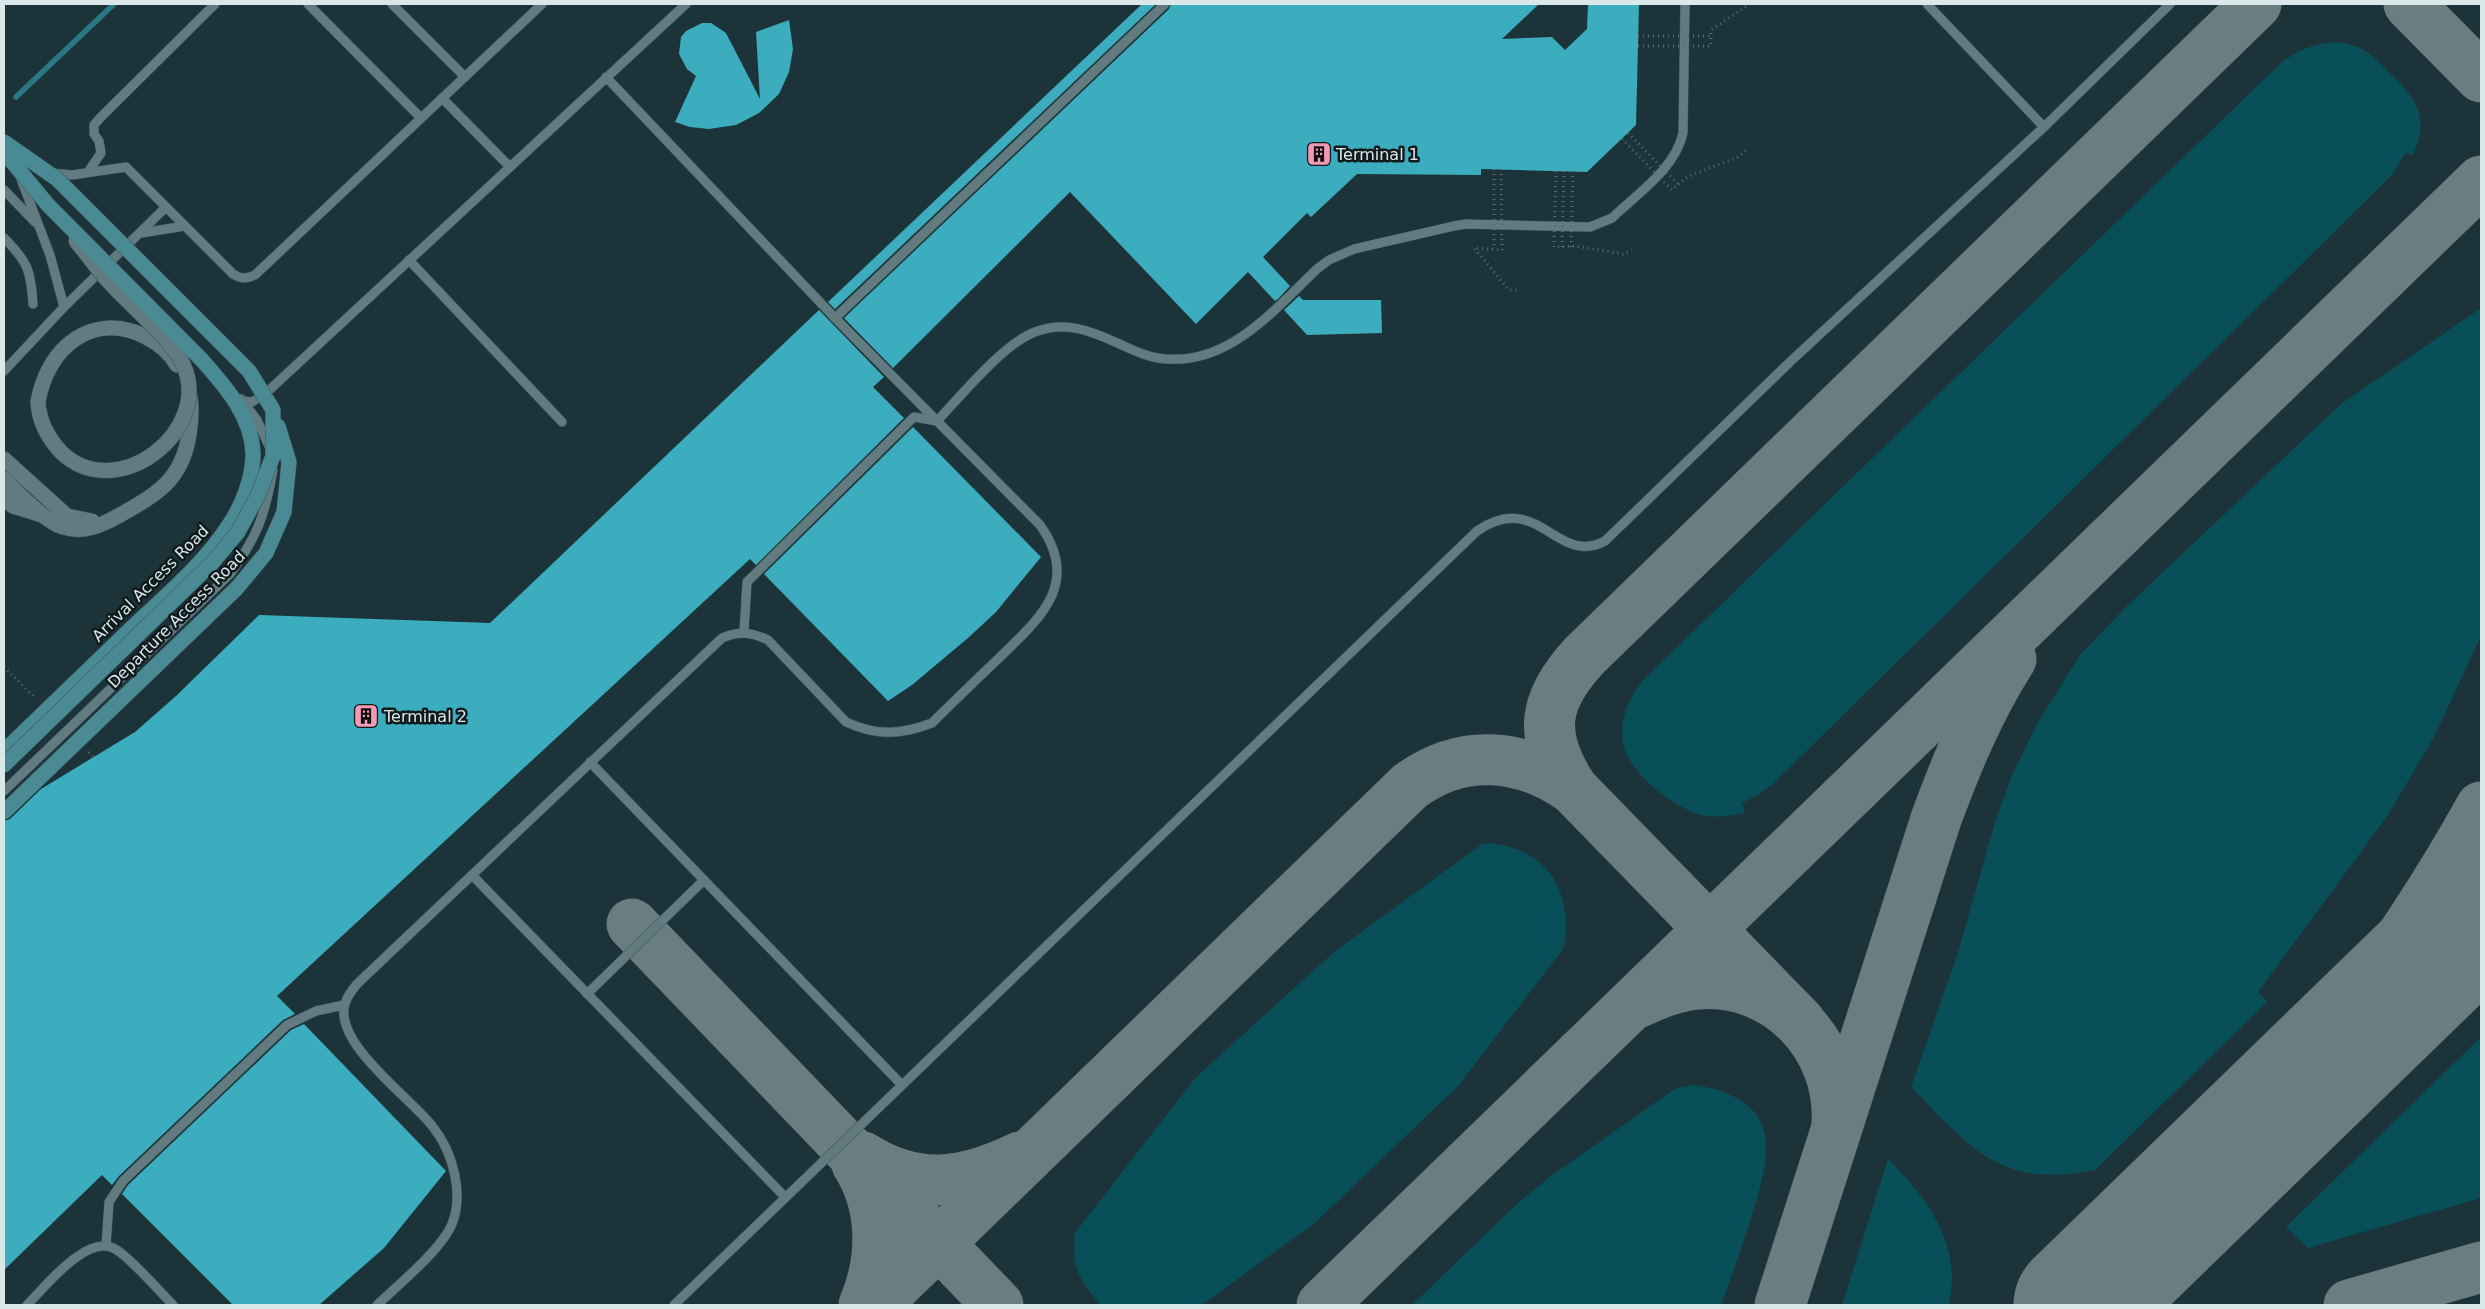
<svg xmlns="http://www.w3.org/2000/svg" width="2485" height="1309" viewBox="0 0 2485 1309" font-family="'DejaVu Sans',sans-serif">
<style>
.green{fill:#084f59}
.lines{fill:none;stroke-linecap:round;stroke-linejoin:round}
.stream{stroke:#2a7885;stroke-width:5.5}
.taxiway{stroke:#6a7e82;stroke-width:51}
.runway{stroke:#6a7e82;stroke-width:129}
.building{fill:#3cadbf}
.lane-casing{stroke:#3c5155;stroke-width:10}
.street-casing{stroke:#3c5155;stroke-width:16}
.secondary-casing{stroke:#3c5155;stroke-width:16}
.path{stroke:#576c70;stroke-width:3;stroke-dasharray:1 4;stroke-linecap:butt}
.lane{stroke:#617b80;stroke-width:9}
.street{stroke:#617b80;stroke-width:15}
.secondary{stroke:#498a94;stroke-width:15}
.street-bridge-casing{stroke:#3c5155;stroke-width:16;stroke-linecap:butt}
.secondary-bridge-casing{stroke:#3c5155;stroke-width:16;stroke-linecap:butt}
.path-bridge{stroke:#576c70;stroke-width:3;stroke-dasharray:1 4;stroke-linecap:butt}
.street-bridge{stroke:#617b80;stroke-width:15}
.secondary-bridge{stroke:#498a94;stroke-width:15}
.labels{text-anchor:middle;stroke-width:5;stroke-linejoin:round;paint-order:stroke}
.poi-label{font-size:16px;fill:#dae8ea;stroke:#101a1c;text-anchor:start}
.street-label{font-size:16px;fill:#dae8ea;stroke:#101a1c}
</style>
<rect width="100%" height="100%" fill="#1c3439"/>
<!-- green -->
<g class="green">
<path d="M2334,42C2364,45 2369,53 2390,73C2417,99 2430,119 2413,155L2405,153L2395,171L2385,182L1774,783L1758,795L1742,803L1745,813C1732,816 1716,818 1703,815C1675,809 1628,773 1623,743C1619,717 1629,699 1644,679L2282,62C2299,50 2313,44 2334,42Z"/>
<path d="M2481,308V636L2434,737L2388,815L2258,992L2267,1002L2095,1170C2000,1189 1972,1149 1911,1087L1957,956L1995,822L2012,775L2038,722L2080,655L2125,608L2341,404Z"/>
<path d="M1492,843C1551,852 1572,892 1564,948L1458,1086L1316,1222L1202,1305H1101C1079,1281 1071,1266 1075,1233L1192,1082L1205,1069L1334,952L1482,844Z"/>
<polygon points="2481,1037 2481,1198 2308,1248 2286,1227"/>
<path d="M1696,1085C1781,1100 1773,1148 1752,1215C1742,1246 1732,1276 1721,1305H1412L1517,1204L1551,1176L1676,1088Z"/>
<path d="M1888,1159C1928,1199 1962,1244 1949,1305H1842Z"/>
</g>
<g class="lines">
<!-- stream -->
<polyline class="stream" points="16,97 114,4"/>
<!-- taxiway -->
<g class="taxiway">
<polyline points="2409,4 2481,77"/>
<polyline points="632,924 998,1305"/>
<path d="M1637,1003C1656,994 1677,985 1699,984C1777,978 1841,1045 1837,1122"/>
<path d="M1800,1022L1573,789C1538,736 1542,701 1585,655L2256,4"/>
<path d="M2244,1144C2333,1039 2414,928 2481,807"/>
<path d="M863,1157C917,1191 965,1184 1020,1157"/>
<path d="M857,1164C884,1207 883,1260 864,1305"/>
<path d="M875,1305L1410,786C1462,748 1521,753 1573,789"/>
<polyline points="1322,1305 2481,181"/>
<path d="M1780,1305L1936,819C1957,762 1979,709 2011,659"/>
<polyline points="2349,1305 2481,1267"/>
</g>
<!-- runway -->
<polyline class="runway" points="2078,1305 2481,914"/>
</g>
<!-- building -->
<g class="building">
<polygon points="1142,4 1156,4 835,309 828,302"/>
<polygon points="1171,4 1539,4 1502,39 1552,37 1565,50 1587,29 1588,4 1639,4 1636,125 1587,172 1481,169 1481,175 1357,174 1311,217 1307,213 1263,257 1290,286 1279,298 1275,301 1248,272 1196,324 1070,192 893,368 844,318 1169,9"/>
<polygon points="789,20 793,49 789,72 779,94 759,113 736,125 709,129 690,127 675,122 696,76 687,69 679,54 681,37 686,31 702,23 711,23 726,33 760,99 756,32"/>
<polygon points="1299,296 1303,300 1381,300 1382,333 1307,335 1284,310"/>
<polygon points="819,310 884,377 873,387 904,418 756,565 750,559 277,996 295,1014 283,1020 119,1176 112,1185 102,1175 4,1270 4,821 10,819 41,789 135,732 176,696 259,615 490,623"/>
<polygon points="913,427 1041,557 996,612 968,638 912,685 888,701 764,574"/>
<polygon points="304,1024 446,1171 384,1248 319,1305 233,1305 122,1194 128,1185 291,1030"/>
</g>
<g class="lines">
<defs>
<g id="lane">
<polyline points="308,4 421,118"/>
<polyline points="392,4 465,77"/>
<polyline points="1927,4 2044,127"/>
<polyline points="606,77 835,318 1165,4"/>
<polyline points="442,98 510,167"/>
<polyline points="88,172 101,153 99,141 94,134 94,125 100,118 215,4"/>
<path d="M52,173L72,175L126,167L233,274C241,279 246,279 255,275L542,4"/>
<polyline points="21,179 50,255 64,307"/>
<polyline points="4,190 35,222"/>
<polyline points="141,233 185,226"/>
<path d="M4,238C28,262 31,271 33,304"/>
<polyline points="409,260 562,422"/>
<polyline points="835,318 937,421"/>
<polyline points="4,371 64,307 166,207"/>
<polyline points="241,399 257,420 269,446"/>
<polyline points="243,401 252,402 265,394 686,4"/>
<polyline points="744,632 747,582 914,417 937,421"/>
<polyline points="590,762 901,1084"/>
<path d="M4,791L230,574C257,537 265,516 273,470"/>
<polyline points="472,875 785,1197"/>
<polyline points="587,994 704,880"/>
<polyline points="106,1246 109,1202 123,1181 287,1025 316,1011 344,1005"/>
<path d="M27,1305C45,1287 87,1233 115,1249C130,1257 160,1292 173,1305"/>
<path d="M377,1305C398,1285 441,1250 452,1224C464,1194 453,1152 433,1127C411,1098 333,1043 345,1004C347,996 352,990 357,984L722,638C739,631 751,632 768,640L846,722C876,736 901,735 932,723C954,701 976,680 998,659C1039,619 1082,584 1040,525L937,421C961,396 1004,343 1035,332C1064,321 1089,330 1115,342C1129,348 1143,356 1158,358C1226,369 1273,311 1317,269L1329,260L1354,249L1454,226L1466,224L1590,227L1612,218C1638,193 1675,169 1683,133L1685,4"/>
<path d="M674,1305L1477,531C1539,489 1556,567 1605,541L1792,360L2044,127L2170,4"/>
</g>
<g id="street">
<path d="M38,402C47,348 92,310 146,337C158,343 170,353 177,365"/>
<polyline points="4,459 67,516 92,521"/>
<path d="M4,479C17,492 45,522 63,527C84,534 102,525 120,515C157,494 182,480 189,435C191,422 192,410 190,397"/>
<polyline points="4,499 13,506 39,514"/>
</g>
<path id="secondary" d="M4,751C49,708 93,665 138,622C170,592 205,562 229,525C242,506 253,478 253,454C252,416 225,386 201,359"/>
</defs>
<!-- lane casing -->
<use href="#lane" class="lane-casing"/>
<!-- street casing -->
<use href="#street" class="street-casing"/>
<!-- secondary casing -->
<use href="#secondary" class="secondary-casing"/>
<!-- path -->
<g class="path">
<polyline points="4,667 35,698"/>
<polyline points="89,752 94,758"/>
</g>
<!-- lane -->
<use href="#lane" class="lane"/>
<!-- street -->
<use href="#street" class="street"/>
<!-- secondary -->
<use href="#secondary" class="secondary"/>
<defs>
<path id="street-bridge" d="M38,402C39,421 48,438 61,452C116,506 214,431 183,364C173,341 130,305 112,285C99,272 88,255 76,241"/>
<g id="secondary-bridge">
<polyline points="4,142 57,179 249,371 273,410 273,456 258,495 238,532 213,562 4,765"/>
<polyline points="4,152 48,205 201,359"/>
<polyline points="4,812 237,588 266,553 284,512 289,462 278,426"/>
</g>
</defs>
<!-- street-bridge casing -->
<use href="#street-bridge" class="street-bridge-casing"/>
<!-- secondary-bridge casing -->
<use href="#secondary-bridge" class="secondary-bridge-casing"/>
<!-- path-bridge -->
<g class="path-bridge">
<polyline points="1638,36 1711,36"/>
<polyline points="1638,46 1711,46 1711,30 1750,4"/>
<polyline points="1628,133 1678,184"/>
<polyline points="1622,139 1672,190 1687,177 1738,157 1746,151"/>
<polyline points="1494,169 1494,249"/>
<polyline points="1501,169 1502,250 1474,248 1509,290 1518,290"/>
<polyline points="1556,171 1554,247 1575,246 1623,254 1632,250"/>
<polyline points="1562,247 1564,171"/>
<polyline points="1571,247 1573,171"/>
</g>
<!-- street-bridge -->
<use href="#street-bridge" class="street-bridge"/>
<!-- secondary-bridge -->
<use href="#secondary-bridge" class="secondary-bridge"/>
</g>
<!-- icons -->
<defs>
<symbol id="building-square" viewBox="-11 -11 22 22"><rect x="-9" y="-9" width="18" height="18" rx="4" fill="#f19ab4" stroke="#101a1c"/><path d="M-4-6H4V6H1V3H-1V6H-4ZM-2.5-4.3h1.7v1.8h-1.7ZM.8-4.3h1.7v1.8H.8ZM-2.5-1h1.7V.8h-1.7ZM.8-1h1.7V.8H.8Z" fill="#111"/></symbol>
</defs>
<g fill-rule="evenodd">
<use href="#building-square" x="1305" y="140" width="28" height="28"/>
<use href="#building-square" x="352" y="702" width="28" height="28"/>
</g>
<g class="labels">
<!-- poi labels -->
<g class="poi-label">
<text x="1336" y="160">Terminal 1</text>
<text x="384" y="722">Terminal 2</text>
</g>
<!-- street labels -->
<g class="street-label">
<text transform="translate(150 583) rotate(-45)" y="6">Arrival Access Road</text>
<text transform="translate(176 619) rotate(-45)" y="6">Departure Access Road</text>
</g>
</g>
<!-- border -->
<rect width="2485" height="1309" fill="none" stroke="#dae8ea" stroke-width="10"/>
</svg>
